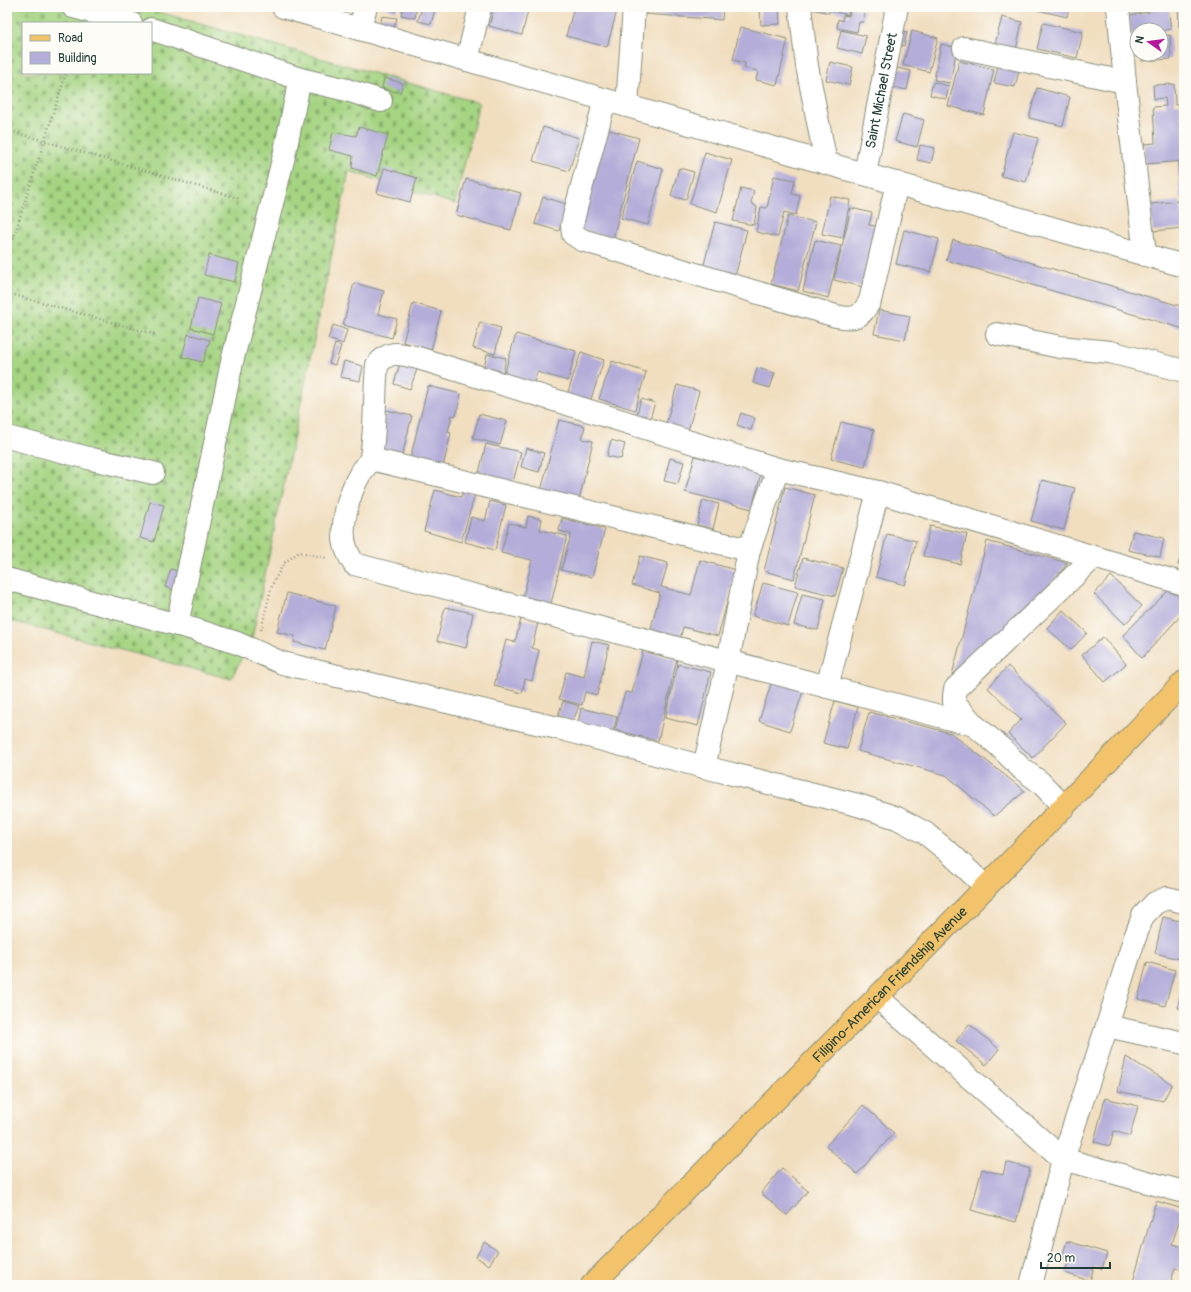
<svg xmlns="http://www.w3.org/2000/svg" width="1191" height="1292" viewBox="0 0 1191 1292" font-family="Pangolin,sans-serif">
<style>
.cemetery{fill:url(#cemetery-stones);stroke:#62885b;fill-rule:evenodd}
.building{fill:#b4add9}
.lines{fill:none;stroke-linecap:round;stroke-linejoin:round}
.minor-casing{stroke:#888e7a;stroke-width:24}
.major-casing{stroke:#888e7a;stroke-width:24}
.path{stroke:#888e7a;stroke-width:2.5;stroke-dasharray:1 3;stroke-linecap:butt}
.minor{stroke:#fff;stroke-width:22}
.major{stroke:#f2c36a;stroke-width:22}
.labels{text-anchor:middle;stroke-width:3.5;stroke-linejoin:round;paint-order:stroke}
.street-label{font-size:14px;fill:#1f3d34;stroke:#fdfcf7}
</style>
<defs>
<pattern id="cemetery-stones" width="16" height="16" patternUnits="userSpaceOnUse"><rect width="16" height="16" fill="#a5d482"/><path d="M2 7V4a2 2 0 0 1 4 0v3zM10 15v-3a2 2 0 0 1 4 0v3z" fill="#86ad6b"/></pattern>
</defs>
<rect width="100%" height="100%" fill="#fdfcf7"/>
<filter id="ink" filterUnits="userSpaceOnUse"><feTurbulence type="fractalNoise" baseFrequency=".025" numOctaves="2"/><feDisplacementMap in="SourceGraphic" scale="8" xChannelSelector="R" yChannelSelector="G"/><feConvolveMatrix kernelMatrix="1 2 1 2 8 2 1 2 1" color-interpolation-filters="sRGB"/></filter>
<filter id="wash" filterUnits="userSpaceOnUse"><feTurbulence type="fractalNoise" baseFrequency=".012" numOctaves="4" result="noise"/><feDisplacementMap in="SourceGraphic" scale="16" xChannelSelector="R" yChannelSelector="G"/><feGaussianBlur stdDeviation="0.9" result="paint"/><feColorMatrix in="noise" values="0 0 0 0 0 0 0 0 0 0 0 0 0 0 0 0 0 1.4 0 .05"/><feComposite in="paint" operator="in"/></filter>
<g filter="url(#wash)">
<rect width="100%" height="100%" fill="#f1debf"/>
<!-- cemetery -->
<path class="cemetery" d="M7,7H141L479,103L455,204L349,171L252,638L231,679L7,620ZM23,23H151V73H23Z"/>
<g id="blocks">
<!-- building -->
<g class="building">
<polygon points="382,7 397,7 396,11"/>
<polygon points="403,7 417,7 415,18 401,15"/>
<polygon points="422,7 429,7 435,9 431,24 418,21"/>
<polygon points="494,7 515,7 528,10 522,35 489,26"/>
<polygon points="574,7 618,7 607,47 566,36"/>
<polygon points="647,7 723,7 722,20 646,14"/>
<polygon points="760,7 779,7 780,24 761,25"/>
<polygon points="805,7 831,7 829,13"/>
<polygon points="833,7 850,7 848,15 832,11"/>
<polygon points="979,7 1000,7 999,12"/>
<polygon points="1025,7 1069,7 1067,17"/>
<polygon points="1149,7 1168,7 1171,29 1161,31 1137,30 1137,34 1131,34 1129,15 1149,12"/>
<polygon points="1178,7 1184,7 1184,27 1179,27"/>
<polygon points="851,8 865,11 863,22 859,22 857,32 837,28 838,19 842,21 843,15 849,16"/>
<polygon points="382,16 397,18 393,31 380,27"/>
<polygon points="1002,17 1022,22 1016,50 995,44"/>
<polygon points="1043,23 1083,32 1077,58 1037,49"/>
<polygon points="740,27 788,39 777,85 756,80 758,71 744,68 745,63 733,60"/>
<polygon points="896,29 907,32 904,46 892,43"/>
<polygon points="841,30 866,36 862,54 837,48"/>
<polygon points="912,31 938,38 929,72 903,65"/>
<polygon points="1170,35 1171,59 1142,61 1142,54 1161,54 1161,36"/>
<polygon points="941,44 957,48 950,83 934,80"/>
<polygon points="959,61 994,69 984,115 948,106"/>
<polygon points="830,62 853,67 849,85 826,80"/>
<polygon points="998,66 1019,71 1015,87 994,83"/>
<polygon points="892,67 911,71 907,90 888,86"/>
<polygon points="384,78 403,83 400,93 382,88"/>
<polygon points="933,82 949,86 946,99 930,95"/>
<polygon points="1174,84 1175,105 1180,104 1181,118 1184,118 1184,161 1145,164 1144,144 1155,143 1153,107 1166,106 1165,98 1154,99 1153,85"/>
<polygon points="1037,88 1070,97 1063,126 1029,118"/>
<polygon points="903,114 924,120 917,147 895,141"/>
<polygon points="359,127 388,135 377,176 352,168 353,156 329,150 333,132 356,136"/>
<polygon points="543,127 579,138 569,171 533,161"/>
<polygon points="606,129 639,138 613,238 579,229"/>
<polygon points="1013,132 1038,138 1026,182 1001,176"/>
<polygon points="920,145 935,148 931,163 917,160"/>
<polygon points="705,152 732,160 717,212 690,204"/>
<polygon points="637,161 663,169 648,225 621,218"/>
<polygon points="1184,162 1184,197 1180,198 1178,163"/>
<polygon points="384,168 417,178 410,202 377,193"/>
<polygon points="679,168 694,172 686,200 671,196"/>
<polygon points="774,176 795,180 792,194 800,196 796,215 784,212 778,237 756,232 761,207 767,208"/>
<polygon points="466,179 521,193 511,230 456,215"/>
<polygon points="741,188 754,191 751,203 757,207 754,225 733,221"/>
<polygon points="830,196 850,200 843,238 822,234"/>
<polygon points="543,197 567,204 559,231 535,224"/>
<polygon points="1180,201 1183,228 1153,231 1150,204"/>
<polygon points="851,208 872,213 869,225 881,227 867,288 834,280"/>
<polygon points="788,216 816,222 798,291 771,284"/>
<polygon points="715,222 747,230 735,277 703,268"/>
<polygon points="904,230 939,239 931,272 896,264"/>
<polygon points="815,240 841,246 828,298 803,291"/>
<polygon points="953,240 1184,307 1184,329 946,260"/>
<polygon points="209,255 239,263 235,282 204,275"/>
<polygon points="354,283 384,291 378,314 397,319 392,338 343,325"/>
<polygon points="198,298 221,304 213,334 191,328"/>
<polygon points="413,303 441,311 431,350 403,342"/>
<polygon points="879,310 910,316 905,340 874,334"/>
<polygon points="480,322 501,328 495,354 473,348"/>
<polygon points="333,325 347,330 343,344 328,339"/>
<polygon points="188,334 210,340 203,362 182,357"/>
<polygon points="516,334 576,351 568,381 537,372 533,387 503,378"/>
<polygon points="335,344 341,346 335,365 329,363"/>
<polygon points="581,352 604,360 590,402 567,395"/>
<polygon points="487,354 506,358 502,377 483,372"/>
<polygon points="344,361 363,366 360,381 340,377"/>
<polygon points="612,361 646,372 635,410 599,399"/>
<polygon points="400,363 417,369 410,389 394,384"/>
<polygon points="757,368 775,373 770,388 753,383"/>
<polygon points="677,385 699,391 688,431 666,424"/>
<polygon points="428,386 461,394 456,416 452,415 448,432 451,433 443,467 410,459"/>
<polygon points="641,399 655,403 650,418 637,414"/>
<polygon points="386,410 412,416 402,456 376,448"/>
<polygon points="741,413 755,418 751,430 737,425"/>
<polygon points="479,414 507,421 500,445 473,438"/>
<polygon points="559,420 585,426 582,439 593,441 578,504 540,495"/>
<polygon points="841,422 874,430 865,467 831,459"/>
<polygon points="611,440 625,444 621,459 607,456"/>
<polygon points="486,444 521,452 512,486 478,477"/>
<polygon points="526,448 544,453 539,472 521,467"/>
<polygon points="695,456 761,473 752,509 685,492"/>
<polygon points="670,458 684,462 678,484 664,481"/>
<polygon points="1042,480 1075,488 1064,530 1031,521"/>
<polygon points="785,487 815,495 794,579 764,571"/>
<polygon points="435,490 461,497 463,490 475,494 461,542 424,531"/>
<polygon points="703,500 719,504 713,529 697,525"/>
<polygon points="490,501 506,505 495,550 465,542 471,517 485,521"/>
<polygon points="150,502 164,505 154,542 140,538"/>
<polygon points="528,516 542,519 540,530 567,536 550,608 522,601 532,560 501,553 509,523 526,527"/>
<polygon points="562,518 605,529 592,577 561,570 571,534 559,531"/>
<polygon points="930,526 967,534 960,564 923,556"/>
<polygon points="1133,531 1164,538 1160,557 1128,550"/>
<polygon points="887,534 916,541 905,585 876,577"/>
<polygon points="987,541 1068,563 1010,631 952,675"/>
<polygon points="1184,544 1184,567 1178,565"/>
<polygon points="640,556 668,563 661,587 691,595 700,560 736,570 718,636 683,627 680,640 650,632 660,593 632,585"/>
<polygon points="803,558 843,568 835,596 795,586"/>
<polygon points="171,569 180,572 174,590 165,587"/>
<polygon points="1111,576 1142,606 1125,624 1094,594"/>
<polygon points="763,583 798,592 788,626 753,616"/>
<polygon points="1168,591 1184,598 1184,612 1142,658 1123,635"/>
<polygon points="287,593 336,606 325,650 294,642 295,636 277,632"/>
<polygon points="802,594 825,599 818,630 794,625"/>
<polygon points="445,607 473,613 466,648 437,641"/>
<polygon points="1063,610 1087,633 1071,650 1047,628"/>
<polygon points="521,619 538,622 532,648 539,650 532,681 525,679 522,693 494,686 506,640 515,642"/>
<polygon points="1103,637 1126,664 1105,682 1082,655"/>
<polygon points="592,641 609,645 597,695 585,692 582,705 559,699 566,672 584,677"/>
<polygon points="643,651 677,659 658,741 615,730 625,692 632,693"/>
<polygon points="678,664 711,672 698,726 665,718"/>
<polygon points="1008,666 1066,723 1033,758 1008,734 1021,720 988,688"/>
<polygon points="773,678 804,688 790,731 759,721"/>
<polygon points="563,701 579,706 573,721 558,716"/>
<polygon points="835,701 858,707 847,749 823,743"/>
<polygon points="581,708 617,717 613,731 578,723"/>
<polygon points="869,712 951,733 1025,791 994,816 946,775 858,751"/>
<polygon points="1163,917 1184,922 1184,960 1155,953"/>
<polygon points="1147,962 1175,970 1165,1006 1138,999"/>
<polygon points="1183,980 1184,980 1184,1009 1178,1008"/>
<polygon points="969,1024 999,1049 986,1065 956,1041"/>
<polygon points="1126,1057 1172,1084 1163,1101 1118,1091"/>
<polygon points="1105,1098 1138,1106 1130,1136 1114,1131 1110,1146 1094,1142"/>
<polygon points="863,1105 894,1133 857,1174 826,1146"/>
<polygon points="1006,1162 1030,1169 1016,1222 971,1210 982,1169 1003,1175"/>
<polygon points="782,1168 808,1191 787,1215 761,1193"/>
<polygon points="1156,1201 1183,1209 1172,1244 1184,1247 1184,1270 1175,1268 1170,1285 1132,1285"/>
<polygon points="1067,1241 1107,1253 1102,1269 1094,1267 1090,1281 1065,1273 1069,1259 1062,1257"/>
<polygon points="484,1242 498,1251 489,1265 476,1257"/>
</g>
</g>
</g>
<g filter="url(#ink)">
<use href="#blocks" fill-opacity="0" stroke="#888e7a" stroke-width="1"/>
<g class="lines">
<defs>
<g id="minor">
<polyline points="73,7 131,23"/>
<polyline points="283,7 1184,266"/>
<polyline points="800,7 807,66 826,163"/>
<polyline points="1118,7 1125,82 1145,255"/>
<polyline points="151,29 300,79 284,156 232,362 177,625"/>
<polyline points="359,29 366,7"/>
<polyline points="964,48 1125,82"/>
<polyline points="467,60 480,7"/>
<polyline points="300,79 347,90 381,101"/>
<path d="M605,100L576,208L572,225L573,234L582,240L836,316C856,320 860,318 870,301L897,183"/>
<polyline points="627,106 634,7"/>
<path id="s1" d="M865,174L897,7"/>
<polyline points="997,334 1060,347 1110,352 1184,371"/>
<polyline points="7,437 92,459 153,473"/>
<polyline points="371,459 749,550"/>
<polyline points="7,579 193,629 237,643 282,663 562,729 704,767 858,805 897,818 925,833 951,854 986,887"/>
<polyline points="827,687 878,492"/>
<path d="M974,725C767,671 560,618 354,564C351,559 348,554 346,548C339,527 349,493 360,474C363,469 370,463 371,457C376,426 374,396 377,365C390,349 400,354 418,358L778,469L878,492L1184,584"/>
<polyline points="704,767 728,662 749,550 778,469"/>
<polyline points="1064,807 1040,782 1022,769 998,745 974,725 954,702 954,696 955,689 1094,557"/>
<polyline points="1184,902 1167,898 1155,903 1143,916 1134,940 1107,1026 1184,1043"/>
<polyline points="877,997 1063,1159 1184,1192"/>
<polyline points="1031,1285 1063,1159 1107,1026"/>
</g>
<g id="major">
<path id="s2" d="M592,1285L986,887L1184,682"/>
</g>
</defs>
<!-- minor casing -->
<use href="#minor" class="minor-casing"/>
<!-- major casing -->
<use href="#major" class="major-casing"/>
<!-- path -->
<g class="path">
<polyline points="7,130 241,199"/>
<polyline points="7,258 66,73"/>
<polyline points="7,293 157,335"/>
<polyline points="261,630 272,585 284,563 299,552 326,558"/>
</g>
<!-- minor -->
<use href="#minor" class="minor"/>
<!-- major -->
<use href="#major" class="major"/>
</g>
</g>
<g class="labels">
<!-- street labels -->
<g class="street-label">
<text dy="5" stroke="none"><textPath href="#s1" startOffset="85">Saint Michael Street</textPath></text>
<text dy="5" stroke="none"><textPath href="#s2" startOffset="423">Filipino-American Friendship Avenue</textPath></text>
</g>
</g>
<!-- margin -->
<rect width="1191" height="1292" fill="none" stroke="#fdfcf7" stroke-width="24"/>
<!-- legend -->
<rect x="22" y="22" width="130" height="52" fill="#fdfcf7" stroke="#a4b0a9"/>
<rect x="30" y="35" width="20" height="6" fill="#f2c36a" stroke="#a4b0a9"/>
<text x="58" y="42" font-size="12" fill="#1f3d34">Road</text>
<rect x="30" y="52" width="20" height="12" fill="#b4add9" stroke="#a4b0a9"/>
<text x="58" y="62" font-size="12" fill="#1f3d34">Building</text>
<!-- north arrow -->
<g transform="translate(1149 42) rotate(284)"><circle r="19" fill="#fdfcf7" stroke="#a4b0a9"/>
<path d="M0-3L7 15L0 10L-7 15Z" fill="#b5179e"/>
<text y="-6" font-size="11" font-weight="bold" text-anchor="middle" fill="#1f3d34">N</text>
</g>
<!-- scale -->
<path d="M1041 1262v6h69v-6" fill="none" stroke="#1f3d34" stroke-width="2"/>
<text x="1047" y="1262" font-size="12" fill="#1f3d34" stroke="#fdfcf7" stroke-width="3" paint-order="stroke">20 m</text>
</svg>
